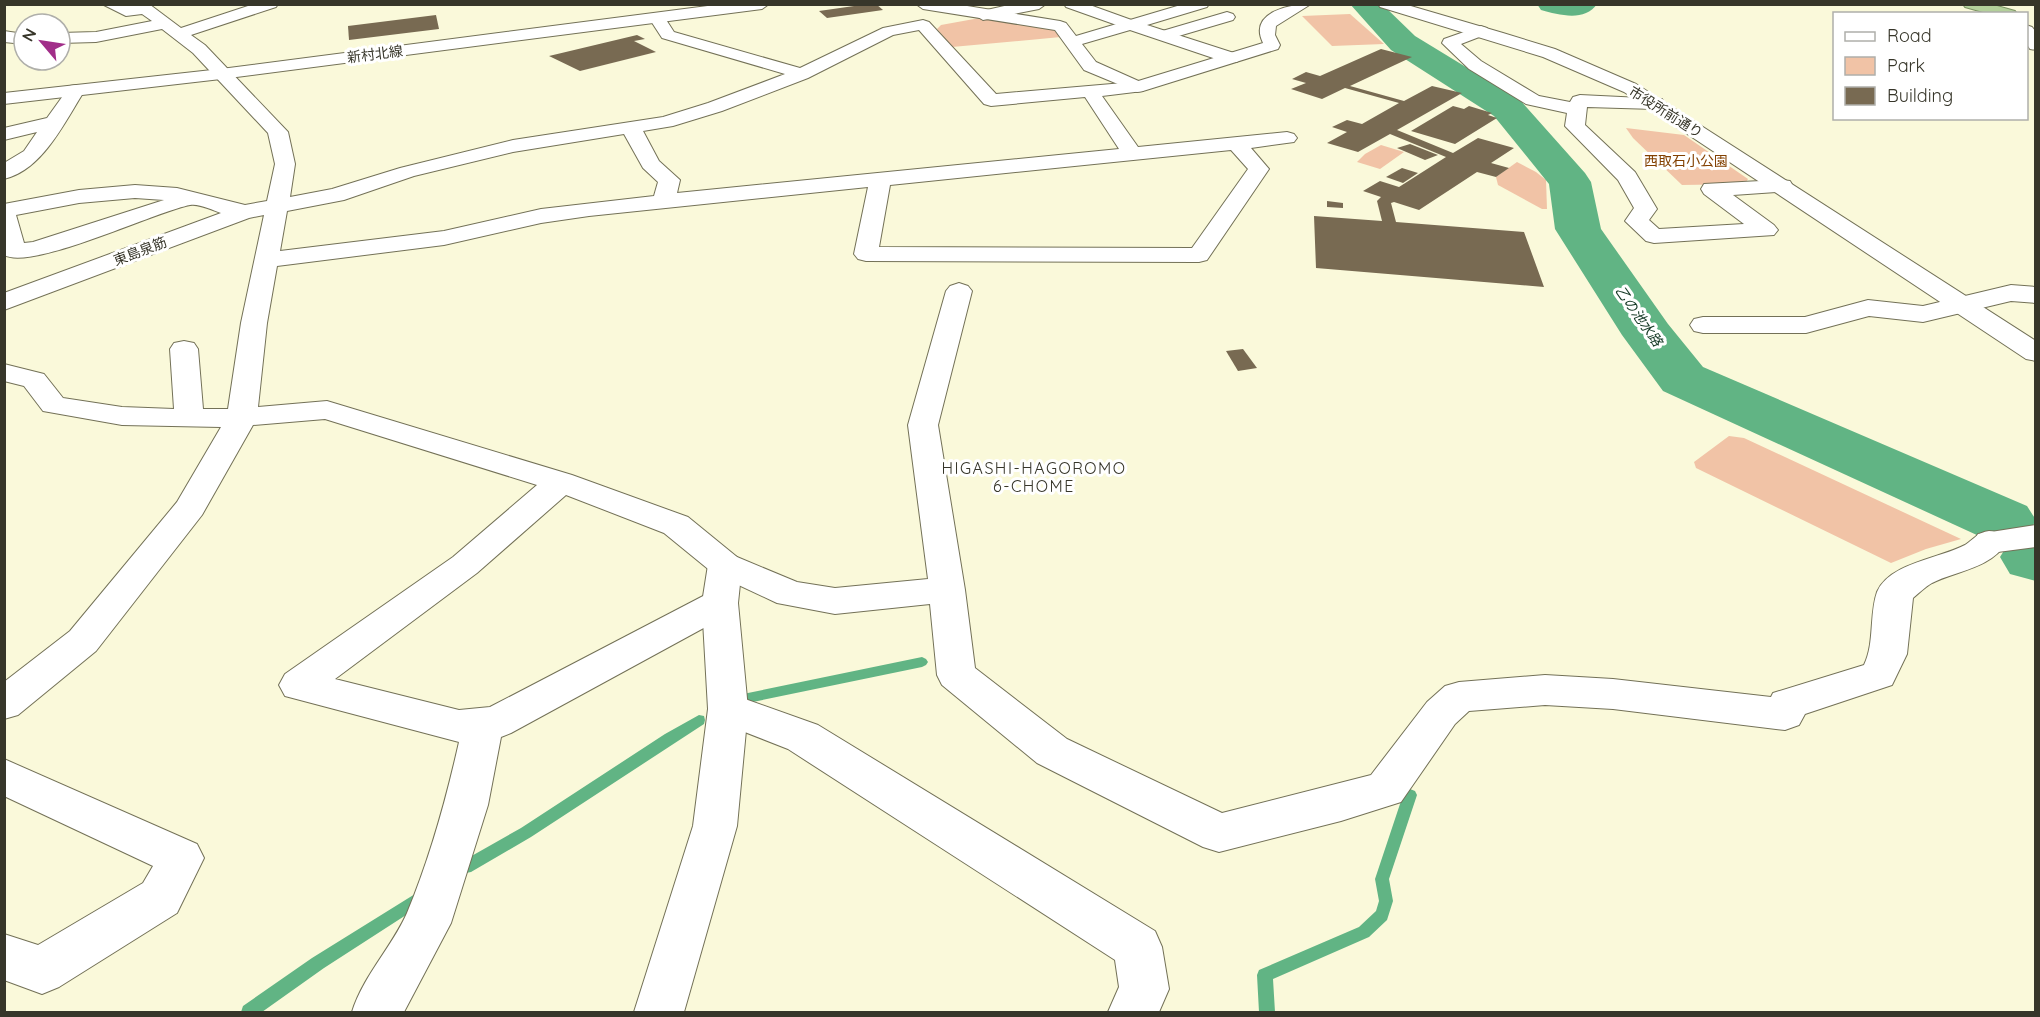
<svg xmlns="http://www.w3.org/2000/svg" width="2040" height="1017" viewBox="0 0 2040 1017" font-family="Quicksand,'Noto Sans JP',sans-serif">
<style>
.green{fill:#f1c3a6}
.lines{fill:none;stroke-linecap:round;stroke-linejoin:round}
.stream{fill:#61b484;fill-rule:evenodd}
.river{fill:#61b484;fill-rule:evenodd}
.building{fill:#786a52}
.minor-casing{stroke:#737157;stroke-width:2}
.tertiary-casing{stroke:#737157;stroke-width:2}
.trunk-casing{stroke:#7b9262;stroke-width:2}
.minor{fill:#fff;fill-rule:evenodd}
.tertiary{fill:#fff;fill-rule:evenodd}
.trunk{fill:#b3d09a;fill-rule:evenodd}
.labels{text-anchor:middle;stroke-width:6;stroke-linejoin:round;paint-order:stroke}
.far-street-label{font-size:14px;fill:#37362a;stroke:#fff}
.far-park-label{font-size:14px;fill:#834102;stroke:#fff}
.far-water-label{font-size:14px;font-style:italic;fill:#143824;stroke:#fff}
.neighbourhood-label{font-size:16px;letter-spacing:1.5px;fill:#37362a;stroke:#fff}
</style>
<rect width="100%" height="100%" fill="#faf9da"/>
<!-- green -->
<g class="green">
<polygon points="1350,14 1384,44 1332,46 1302,16"/>
<polygon points="985,17 1046,27 1055,31 1061,37 952,47 937,29 941,25"/>
<polygon points="1626,128 1684,135 1748,179 1745,184 1682,185 1633,138"/>
<polygon points="1381,145 1404,152 1380,169 1357,162 1365,154"/>
<polygon points="1517,162 1536,172 1546,180 1547,209 1542,209 1498,185 1496,177"/>
<polygon points="1729,436 1744,438 1961,539 1926,549 1891,563 1696,468 1694,462"/>
</g>
<g class="lines">
<!-- stream -->
<g class="stream">
<polygon points="922,657 926,659 928,662 926,665 922,667 743,704 739,702 737,699 739,696 743,694"/>
<polygon points="699,715 704,716 705,720 704,724 531,837 471,872 466,873 461,872 459,867 461,862 521,828 665,734"/>
<polygon points="1410,789 1415,791 1417,795 1389,879 1393,901 1387,920 1369,937 1273,979 1275,1012 1259,1012 1257,975 1259,970 1359,927 1376,911 1379,901 1375,879 1403,795 1405,791"/>
<polygon points="415,894 420,896 422,901 420,906 324,968 262,1012 241,1012 243,1006 312,958"/>
</g>
<!-- river -->
<g class="river">
<polygon points="1350,4 1382,4 1415,36 1520,100 1585,173 1591,182 1601,229 1668,324 1703,367 2027,506 2036,520 2027,536 2036,534 2036,581 2010,574 2000,557 2010,541 2003,543 1979,536 1663,391 1622,335 1555,229 1549,184 1494,116 1391,50"/>
<path d="M1537,4H1597C1585,22 1559,15 1541,10Z"/>
</g>
</g>
<!-- building -->
<g class="building">
<polygon points="868,4 876,4 883,10 827,18 819,11"/>
<polygon points="436,15 439,29 349,40 348,26"/>
<polygon points="637,35 645,39 634,41 656,52 580,71 549,56"/>
<polygon points="1381,49 1412,57 1350,86 1404,101 1432,86 1462,93 1397,130 1453,153 1478,138 1514,148 1491,163 1509,168 1496,177 1477,172 1419,210 1394,202 1391,203 1396,222 1524,232 1544,287 1316,268 1314,216 1382,221 1377,201 1381,197 1363,191 1380,181 1399,187 1446,157 1390,134 1358,152 1327,143 1347,132 1332,127 1347,120 1362,124 1399,103 1345,88 1322,99 1291,89 1306,83 1292,79 1306,72 1320,76"/>
<polygon points="1453,106 1464,109 1469,106 1492,113 1488,115 1497,118 1455,144 1411,131"/>
<polygon points="1410,144 1438,155 1425,160 1397,148"/>
<polygon points="1402,168 1418,173 1403,183 1386,177"/>
<polygon points="1327,201 1343,203 1343,208 1327,207"/>
<polygon points="1243,349 1257,368 1238,371 1226,351"/>
</g>
<g class="lines">
<defs>
<g id="minor">
<path d="M102,4H149L181,28L254,4H278L276,7L191,35L205,45L288,132L295,164L290,197L332,189L400,168L513,140L663,117L708,103L785,74L662,38L649,18L657,13L663,15L674,32L800,68L883,28L923,20L929,22L996,94L1135,82L1263,43C1248,12 1290,4 1311,4L1276,26L1275,35L1280,45L1278,49L1143,91L1102,96L1138,147L1287,132L1294,134L1297,138L1294,142L1251,148L1269,169L1207,260L1199,262L866,261L858,259L854,254L868,187L589,216L541,223L444,245L277,266L267,323L258,407L327,401L572,475L688,517L737,557L797,582L835,588L928,579L908,425L946,291L950,286L959,283L968,286L972,291L938,425L965,590L975,668L1067,739L1222,813L1371,775L1427,702L1445,686L1459,682L1545,675L1613,679L1771,697L1773,693L1864,665C1875,642 1869,615 1877,592C1889,563 1941,558 1965,545C1973,540 1978,532 1989,531C1993,531 1998,533 2002,534L2007,542C1990,569 1958,570 1932,583C1925,587 1919,593 1913,598L1907,654L1892,685L1805,714L1799,725L1785,730L1613,709L1545,705L1469,711L1455,724L1401,802L1341,821L1219,852L1203,847L1037,763L942,685L937,675L930,604L835,614L777,603L713,573L664,533L566,495L477,573L335,679L459,710L490,707L707,594L720,590L733,594L738,603L733,612L511,733L501,737L488,805L451,923L404,1012H352C363,976 392,947 407,913C430,858 446,800 459,742L285,696L279,685L285,674L453,557L537,485L325,419L253,425L202,515L96,651L18,715L4,719V682L70,631L177,502L221,427L122,425L43,411L24,386L4,381V364L44,374L63,398L122,407L174,409L170,349L174,343L184,341L194,343L198,349L203,409H228L241,323L264,215L249,218L4,310V293L221,213C213,210 198,203 190,205C154,212 32,271 4,255V204L79,190L135,185L177,188L245,205L267,201L275,164L268,133L193,53L162,29L96,42L60,43V33L96,32L152,21L142,14L126,16ZM919,30L984,104L991,106L1085,97L1119,149L677,193L680,180L659,161L643,131L673,126L722,111L808,78L893,35ZM624,134L643,168L658,182L654,196L541,209L444,231L280,251L287,211L344,200L414,176L513,152ZM1231,150L1248,169L1192,248L879,247L890,185ZM135,198L164,200L33,242L24,243L16,215L79,203Z"/>
<polygon points="1013,4 1046,4 1039,9 983,20 975,15 978,12"/>
<polygon points="1064,4 1087,4 1137,22 1139,25 1131,30 1125,28 1066,7"/>
<polygon points="1227,12 1233,14 1235,17 1233,20 1165,40 1157,35 1159,32"/>
<polygon points="2026,25 2032,27 2036,32 2036,50 2030,49 2026,43"/>
<polygon points="1481,26 1487,28 1489,31 1487,34 1461,44 1481,61 1539,96 1570,102 1573,97 1580,95 1662,99 1664,103 1662,107 1655,109 1587,107 1585,125 1635,172 1657,209 1649,220 1659,229 1744,224 1704,194 1701,189 1704,184 1782,180 1790,181 1793,186 1790,191 1733,195 1774,225 1778,230 1774,235 1654,243 1646,241 1625,221 1634,208 1618,180 1565,126 1567,113 1526,104 1469,69 1442,43 1444,39"/>
<polygon points="4,31 24,34 24,44 4,42"/>
<path d="M76,85L82,86L85,90C65,121 43,170 4,179V163L24,151L37,132L4,140V128L47,118L70,86Z"/>
<polygon points="2011,285 2036,287 2036,303 2011,301 1923,322 1869,316 1806,333 1703,333 1694,331 1690,325 1694,319 1703,317 1805,317 1868,300 1923,306"/>
<polygon points="728,693 818,725 1155,931 1162,947 1169,989 1159,1012 1108,1012 1119,987 1115,960 788,749 714,720 708,709 714,698"/>
<polygon points="4,759 197,844 204,858 177,913 59,987 42,994 4,980 4,934 38,945 143,883 153,866 4,796"/>
</g>
<g id="tertiary">
<polygon points="723,4 769,4 762,9 221,79 4,104 4,93 221,69"/>
<polygon points="916,4 955,4 1060,21 1066,23 1076,36 1184,4 1209,4 1207,7 1147,25 1237,54 1240,58 1237,62 1225,62 1130,30 1082,44 1096,62 1143,83 1146,87 1143,91 1137,92 1084,70 1055,30 923,9"/>
<polygon points="1378,4 1404,4 1503,33 1555,49 1636,84 2036,341 2036,361 2026,359 1624,92 1543,57 1380,7"/>
<polygon points="2036,525 2036,547 1990,553 1978,550 1973,542 1978,534"/>
<polygon points="725,553 737,557 742,565 738,603 748,709 737,826 684,1012 634,1012 693,826 708,709 702,603 708,565 713,557"/>
</g>
<polygon id="trunk" points="1963,4 1990,4 2015,11 2017,14 1990,14 1965,7"/>
</defs>
<!-- minor casing -->
<use href="#minor" class="minor-casing"/>
<!-- tertiary casing -->
<use href="#tertiary" class="tertiary-casing"/>
<!-- trunk casing -->
<use href="#trunk" class="trunk-casing"/>
<!-- minor -->
<use href="#minor" class="minor"/>
<!-- tertiary -->
<use href="#tertiary" class="tertiary"/>
<!-- trunk -->
<use href="#trunk" class="trunk"/>
</g>
<g class="labels">
<!-- far-street labels -->
<g class="far-street-label">
<text transform="translate(375 54) rotate(-7)" y="5">新村北線</text>
<text transform="translate(1666 112) rotate(32)" y="5">市役所前通り</text>
<text transform="translate(140 251) rotate(-21)" y="5">東島泉筋</text>
</g>
<!-- far-park labels -->
<g class="far-park-label">
<text x="1686" y="166">西取石小公園</text>
</g>
<!-- far-water labels -->
<g class="far-water-label">
<text transform="translate(1639 316) rotate(55)" y="5">乙の池水路</text>
</g>
<!-- neighbourhood labels -->
<g class="neighbourhood-label">
<text x="1034" y="474">HIGASHI-HAGOROMO<tspan x="1034" dy="18">6-CHOME</tspan></text>
</g>
</g>
<!-- border -->
<rect width="2040" height="1017" fill="none" stroke="#37362a" stroke-width="12"/>
<!-- legend -->
<rect x="1833" y="12" width="195" height="108" fill="#ffffff" stroke="#afafaa" stroke-width="1.5"/>
<rect x="1845" y="32" width="30" height="9" fill="#ffffff" stroke="#afafaa" stroke-width="1.5"/>
<text x="1887" y="42" font-size="18" fill="#37362a">Road</text>
<rect x="1845" y="57" width="30" height="18" fill="#f1c3a6" stroke="#afafaa" stroke-width="1.5"/>
<text x="1887" y="72" font-size="18" fill="#37362a">Park</text>
<rect x="1845" y="87" width="30" height="18" fill="#786a52" stroke="#afafaa" stroke-width="1.5"/>
<text x="1887" y="102" font-size="18" fill="#37362a">Building</text>
<!-- north arrow -->
<g transform="translate(42 42) rotate(299)"><circle r="28" fill="#ffffff" stroke="#afafaa" stroke-width="1.5"/>
<path d="M0-4.5L10 22L0 15L-10 22Z" fill="#a12e89"/>
<text y="-9" font-size="16" font-weight="bold" text-anchor="middle" fill="#37362a">N</text>
</g>
</svg>
